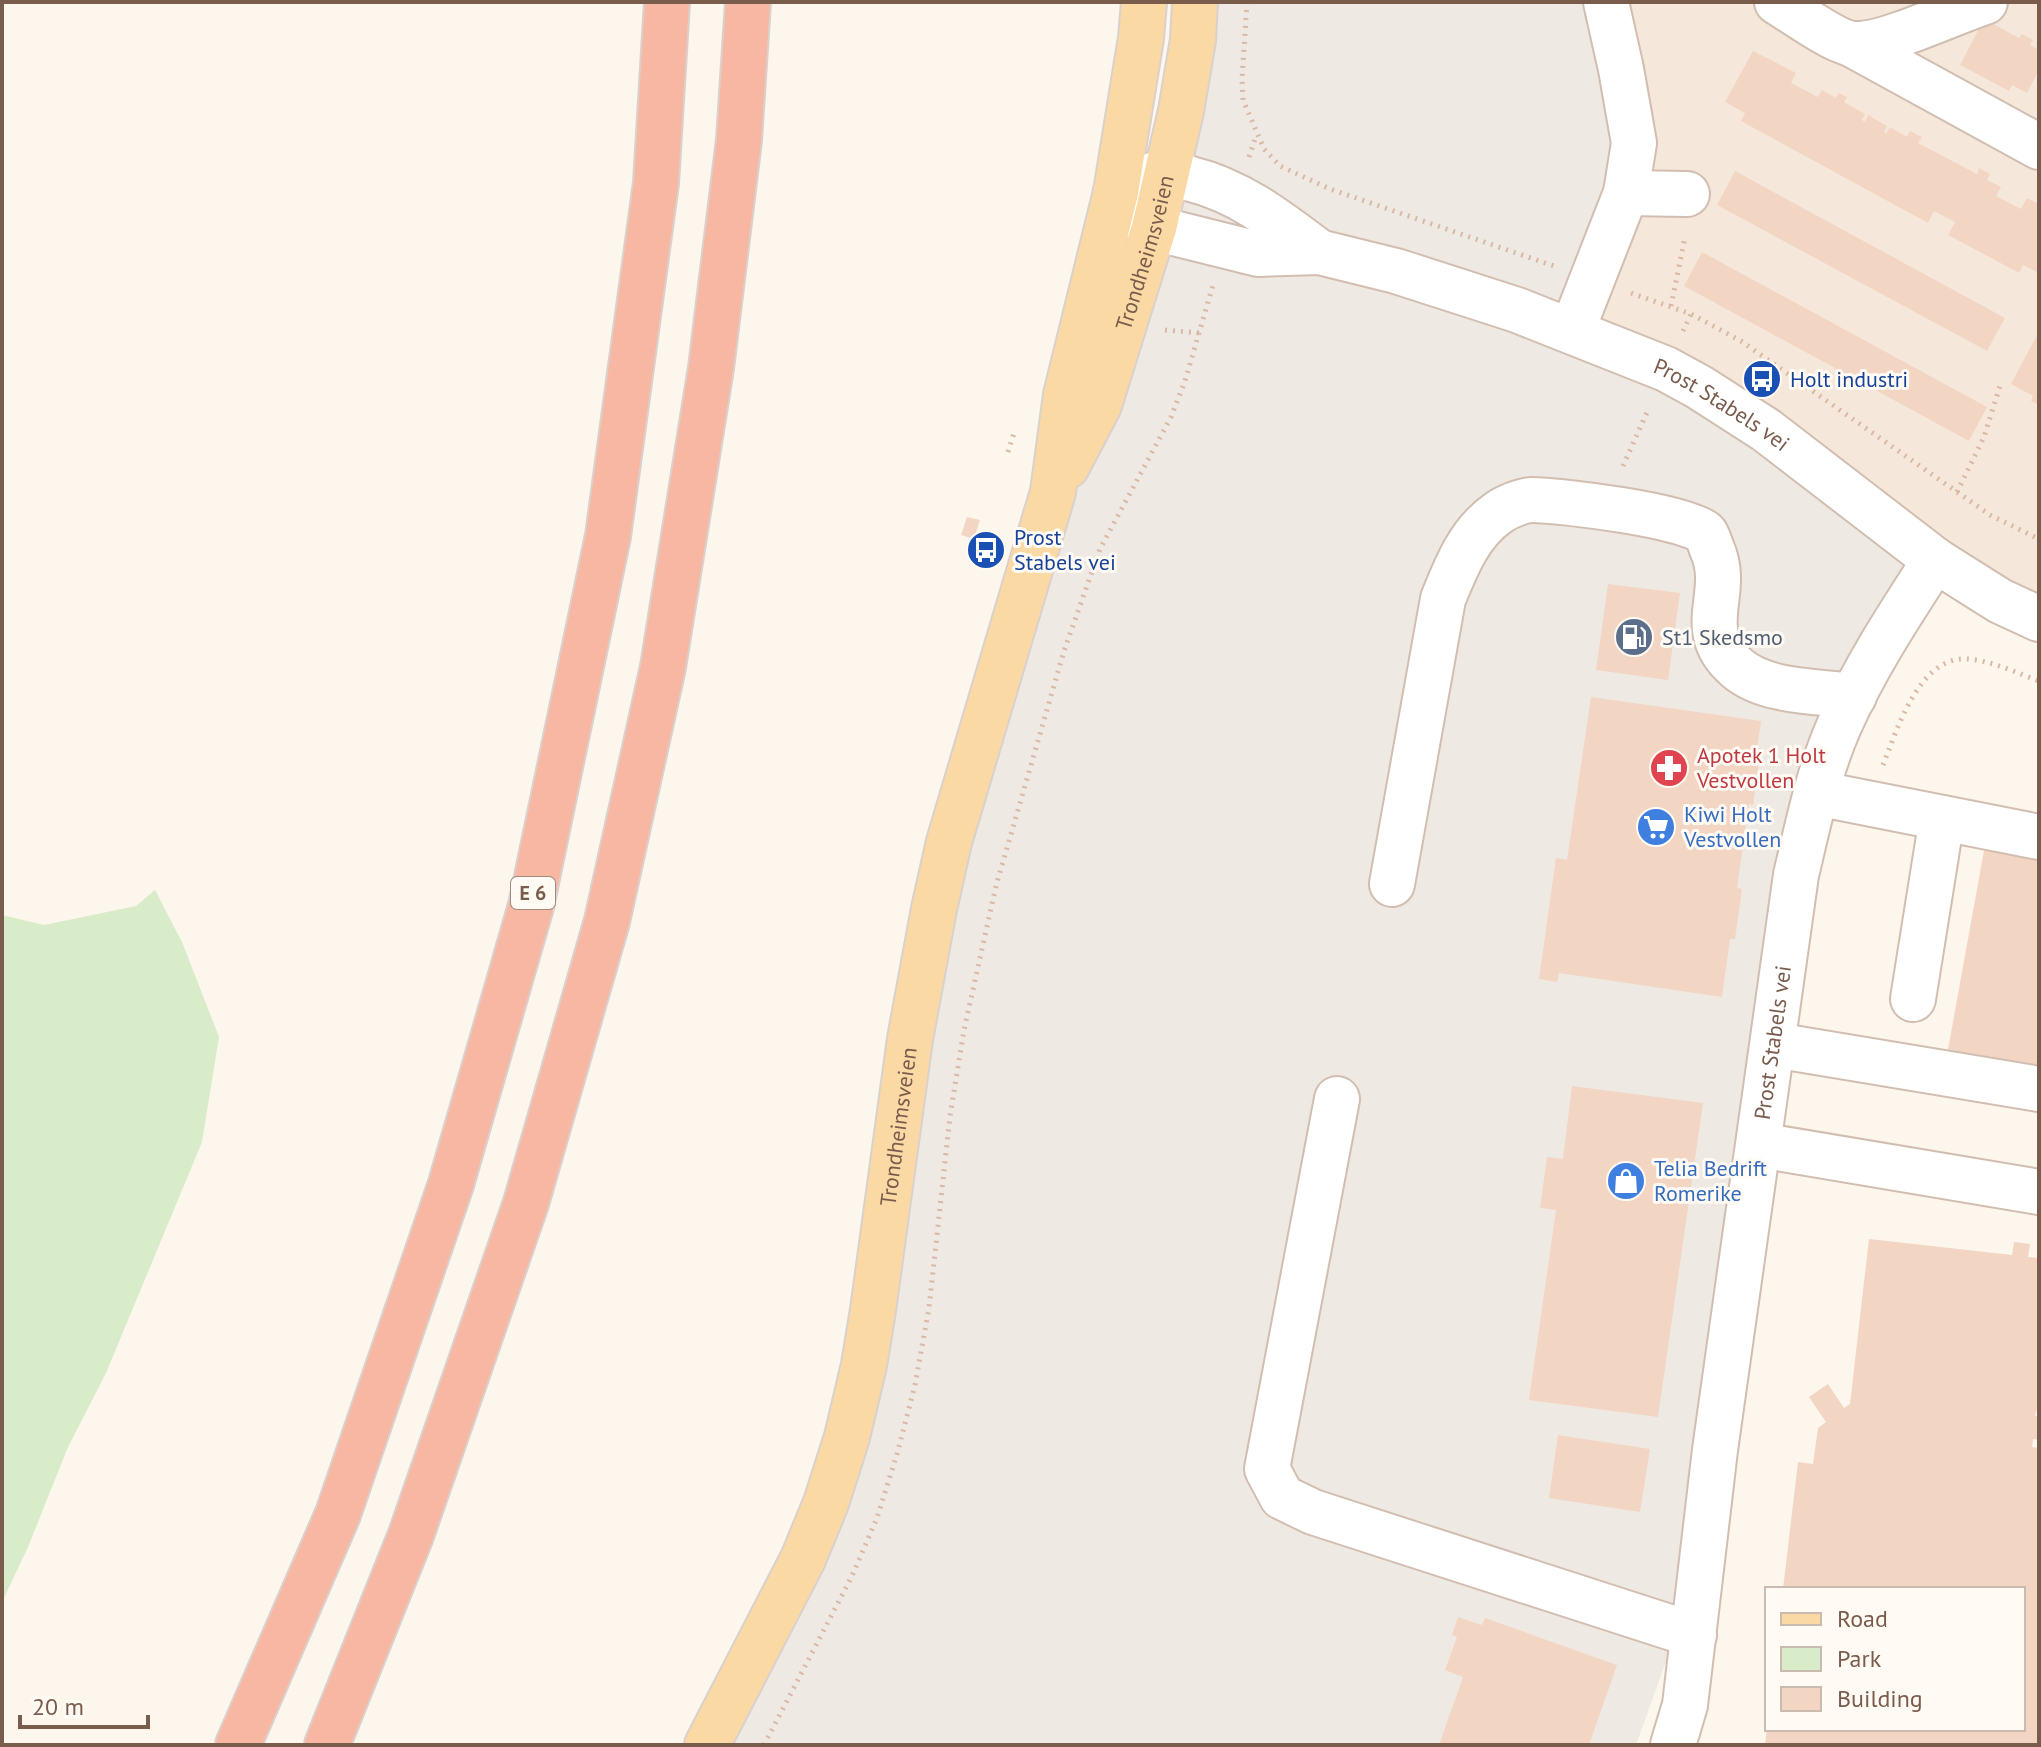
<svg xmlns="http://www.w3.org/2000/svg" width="2041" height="1747" viewBox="0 0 2041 1747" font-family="'PT Sans',sans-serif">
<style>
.residential{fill:#f5e8da}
.industrial{fill:#efe9e4}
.green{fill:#d8ecc9}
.building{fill:#f3d5c3}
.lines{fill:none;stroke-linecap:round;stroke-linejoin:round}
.minor-casing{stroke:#d1beb0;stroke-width:48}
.major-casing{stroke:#dad1cd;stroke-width:48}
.highway-casing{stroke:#dad1cd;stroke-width:48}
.path{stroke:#d9b8a5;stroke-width:5;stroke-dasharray:2 6;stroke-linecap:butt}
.minor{stroke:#fff;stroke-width:44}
.major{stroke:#fbd9a5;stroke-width:44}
.highway{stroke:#f7b7a3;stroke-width:44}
.labels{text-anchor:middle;stroke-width:6;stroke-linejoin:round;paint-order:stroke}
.shield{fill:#fffaf3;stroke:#a28b7f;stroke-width:2}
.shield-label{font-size:20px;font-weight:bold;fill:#7a5c4d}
.street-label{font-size:22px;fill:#7a5c4d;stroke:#fffaf3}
.transit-label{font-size:22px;fill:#164399;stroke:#fffaf3;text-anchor:start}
.service-label{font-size:22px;fill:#4e5e75;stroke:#fffaf3;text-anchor:start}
.health-label{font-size:22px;fill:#be3a42;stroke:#fffaf3;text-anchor:start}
.shop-label{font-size:22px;fill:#366cbe;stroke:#fffaf3;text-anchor:start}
</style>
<rect width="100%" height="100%" fill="#fdf6ec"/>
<!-- residential -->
<polygon class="residential" points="1597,2 2039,2 2039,631 1595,346"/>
<!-- industrial -->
<polygon class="industrial" points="1189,2 1597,2 1616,95 1595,346 1917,540 1803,889 1704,1556 1636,1745 714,1745 839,1484 941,916 1150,235"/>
<!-- green -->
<polygon class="green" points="155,890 182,942 219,1037 202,1142 106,1373 68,1447 28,1547 2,1602 2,915 44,925 136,906"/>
<!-- building -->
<g class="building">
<polygon points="1984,19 2019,38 2022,34 2033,40 2030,45 2039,50 2039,70 2027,93 2012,85 2009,91 1960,65"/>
<polygon points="1753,51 1796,73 1791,83 1818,97 1822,90 1836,98 1839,93 1847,97 1844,102 1865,114 1862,120 1865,122 1868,115 1887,126 1884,132 1886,134 1890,127 1907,137 1910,131 1922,137 1918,143 1977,174 1979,168 1990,174 1987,180 2001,187 1996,196 2021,209 2027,198 2039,204 2039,273 2023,265 2019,273 1948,235 1955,222 1934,211 1928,223 1741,121 1745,113 1725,102"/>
<polygon points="1735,171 2005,318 1987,351 1717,205"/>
<polygon points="1702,252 1987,407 1969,441 1684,286"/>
<polygon points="2039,331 2039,405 2031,401 2033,396 2011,384"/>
<polygon points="967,517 980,520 974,539 961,535"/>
<polygon points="1608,584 1680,593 1668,680 1596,670"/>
<polygon points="1591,697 1761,721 1757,748 1761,748 1753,805 1749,804 1737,888 1742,889 1735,939 1730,939 1722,997 1559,973 1557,982 1539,979 1556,858 1567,860"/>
<polygon points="1985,845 2039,854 2039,1071 1947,1055"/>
<polygon points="1572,1086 1703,1103 1658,1417 1529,1400 1556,1210 1540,1208 1547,1157 1563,1159"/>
<polygon points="1869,1239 2012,1255 2014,1242 2030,1244 2028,1257 2039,1258 2039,1409 2037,1409 2035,1416 2039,1417 2039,1440 2033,1439 2032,1447 2039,1448 2039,1745 1765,1745 1767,1729 2023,1729 2023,1589 1783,1589 1798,1462 1813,1464 1818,1428 1826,1422 1809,1397 1828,1384 1844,1408 1850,1404"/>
<polygon points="1558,1435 1650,1449 1640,1512 1549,1498"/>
<polygon points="1458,1617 1482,1625 1485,1618 1617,1665 1589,1745 1439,1745 1463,1677 1445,1670 1457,1637 1452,1635"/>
</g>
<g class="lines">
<defs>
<g id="minor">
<path d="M1777,2C1794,12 1836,43 1854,44C1884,46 1953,12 1985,2"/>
<polyline points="1853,45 2039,147"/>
<polyline points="1626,193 1687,194"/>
<path id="s1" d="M1319,252C1279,222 1240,191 1191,179C1184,177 1175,173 1167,173C1148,173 1132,183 1116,192L1134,215L1154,228L1258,254L1319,252L1396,271L1517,310L1666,369L1699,387L1766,430L1935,560L2000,601L2039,619"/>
<polyline points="1572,331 1626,193 1634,143 1621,69 1606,2"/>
<polyline points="1816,793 2039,837"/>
<path d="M1392,884L1443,599C1456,567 1469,533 1498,513C1506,507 1523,500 1532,500C1560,500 1688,516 1705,533C1708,536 1710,544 1712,549C1732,594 1692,629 1737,668C1766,693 1818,691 1854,696"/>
<polyline points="1913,999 1942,818"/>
<polyline points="1774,1045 2039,1089"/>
<polyline points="1337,1099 1267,1469 1282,1497 1313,1512 1694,1635"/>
<polyline points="1759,1145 2039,1192"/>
<path id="s2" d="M1673,1745L1685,1705L1715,1450L1796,875C1808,825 1818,774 1839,726C1865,667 1900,614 1935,560"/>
</g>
<g id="major">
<path id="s3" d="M1067,466L1099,405L1154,228L1181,111L1193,40L1195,2"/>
<path id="s4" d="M707,1745L803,1559L826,1503L847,1437L864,1365L873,1310L910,1039L934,909L949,842L1053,492L1066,395L1116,192L1141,38L1144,2"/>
</g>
<g id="highway">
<polyline points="238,1745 338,1514 451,1184 531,906 608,536 656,183 667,2"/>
<polyline points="327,1745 411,1535 526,1203 607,921 663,667 711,368 739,140 748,2"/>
</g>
</defs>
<!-- minor casing -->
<use href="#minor" class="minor-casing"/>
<!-- major casing -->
<use href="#major" class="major-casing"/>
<!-- highway casing -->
<use href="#highway" class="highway-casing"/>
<!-- path -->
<g class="path">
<polyline points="1247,2 1242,79 1243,100 1264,149 1280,166 1330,189 1554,266"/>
<polyline points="1249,157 1256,136"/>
<polyline points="1631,293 1691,314 1741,341 1990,515 2039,539"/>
<polyline points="1671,306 1685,237"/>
<polyline points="1165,330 1200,333"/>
<polyline points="1683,331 1691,314"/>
<polyline points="1008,452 1014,433"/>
<polyline points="1623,466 1648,410"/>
<polyline points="1957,492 1984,437 2000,386"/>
<path d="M1883,765C1897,730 1919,656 1967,659C1990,660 2017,673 2039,681"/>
<polyline points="764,1745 852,1576 877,1518 897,1454 915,1385 929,1308 950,1116 964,1030 996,886 1064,651 1100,549 1171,417 1185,381 1213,285"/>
</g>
<!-- minor -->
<use href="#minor" class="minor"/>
<!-- major -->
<use href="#major" class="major"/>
<!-- highway -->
<use href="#highway" class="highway"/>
</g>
<!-- icons -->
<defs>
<symbol id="bus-disc" viewBox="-11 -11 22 22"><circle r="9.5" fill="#1a4fb4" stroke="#fffaf3"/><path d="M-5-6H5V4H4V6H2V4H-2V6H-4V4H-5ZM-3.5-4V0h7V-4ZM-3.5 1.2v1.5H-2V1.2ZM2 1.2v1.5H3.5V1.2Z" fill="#fff"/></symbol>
<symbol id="fuel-disc" viewBox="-11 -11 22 22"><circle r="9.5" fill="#5c6f8a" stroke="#fffaf3"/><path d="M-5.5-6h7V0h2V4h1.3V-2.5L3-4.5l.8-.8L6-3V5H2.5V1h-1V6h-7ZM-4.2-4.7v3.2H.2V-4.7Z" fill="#fff"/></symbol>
<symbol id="pharmacy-disc" viewBox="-11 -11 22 22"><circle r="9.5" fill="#e0444e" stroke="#fffaf3"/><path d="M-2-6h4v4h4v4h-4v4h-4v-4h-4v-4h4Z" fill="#fff"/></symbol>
<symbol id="supermarket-disc" viewBox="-11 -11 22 22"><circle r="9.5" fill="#3f7fe0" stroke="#fffaf3"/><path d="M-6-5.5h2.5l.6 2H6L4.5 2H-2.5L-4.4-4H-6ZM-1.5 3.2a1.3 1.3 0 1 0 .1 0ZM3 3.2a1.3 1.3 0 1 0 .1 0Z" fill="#fff"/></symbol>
<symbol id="shop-disc" viewBox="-11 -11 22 22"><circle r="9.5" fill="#3f7fe0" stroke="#fffaf3"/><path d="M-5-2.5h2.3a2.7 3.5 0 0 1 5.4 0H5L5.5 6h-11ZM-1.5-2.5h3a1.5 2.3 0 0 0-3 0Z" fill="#fff"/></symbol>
</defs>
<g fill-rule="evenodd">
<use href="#bus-disc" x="1740" y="357" width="44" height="44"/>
<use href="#bus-disc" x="964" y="528" width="44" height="44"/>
<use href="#fuel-disc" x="1612" y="615" width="44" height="44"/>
<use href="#pharmacy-disc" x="1647" y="746" width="44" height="44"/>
<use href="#supermarket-disc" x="1634" y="805" width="44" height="44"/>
<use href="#shop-disc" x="1604" y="1159" width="44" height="44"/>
</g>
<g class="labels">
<!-- shield labels -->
<rect class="shield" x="511" y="877" width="44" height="32" rx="6"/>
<g class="shield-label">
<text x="533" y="900">E 6</text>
</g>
<!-- street labels -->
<g class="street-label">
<text dy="8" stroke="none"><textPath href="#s3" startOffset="228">Trondheimsveien</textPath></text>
<text dy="8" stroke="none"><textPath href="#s1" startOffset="882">Prost Stabels vei</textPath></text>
<text dy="8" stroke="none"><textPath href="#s2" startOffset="710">Prost Stabels vei</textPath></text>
<text dy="8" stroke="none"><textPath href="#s4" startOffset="654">Trondheimsveien</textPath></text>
</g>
<!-- transit labels -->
<g class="transit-label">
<text x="1790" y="387">Holt industri</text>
<text x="1014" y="545">Prost<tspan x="1014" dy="25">Stabels vei</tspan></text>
</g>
<!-- service labels -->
<g class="service-label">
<text x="1662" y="645">St1 Skedsmo</text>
</g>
<!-- health labels -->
<g class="health-label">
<text x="1697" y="763">Apotek 1 Holt<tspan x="1697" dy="25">Vestvollen</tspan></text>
</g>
<!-- shop labels -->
<g class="shop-label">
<text x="1684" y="822">Kiwi Holt<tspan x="1684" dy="25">Vestvollen</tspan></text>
<text x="1654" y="1176">Telia Bedrift<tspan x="1654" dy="25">Romerike</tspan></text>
</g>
</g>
<!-- border -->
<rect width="2041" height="1747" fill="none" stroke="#7a5c4d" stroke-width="8"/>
<!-- legend -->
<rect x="1765" y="1587" width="260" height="144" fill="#fffaf3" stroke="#cabbb1" stroke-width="2"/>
<rect x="1781" y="1613" width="40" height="12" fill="#fbd9a5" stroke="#cabbb1" stroke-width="2"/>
<text x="1837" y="1627" font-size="24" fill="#7a5c4d">Road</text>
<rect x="1781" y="1647" width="40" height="24" fill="#d8ecc9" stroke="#cabbb1" stroke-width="2"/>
<text x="1837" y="1667" font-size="24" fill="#7a5c4d">Park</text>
<rect x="1781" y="1687" width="40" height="24" fill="#f3d5c3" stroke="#cabbb1" stroke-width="2"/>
<text x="1837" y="1707" font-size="24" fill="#7a5c4d">Building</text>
<!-- scale -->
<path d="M20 1715v12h128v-12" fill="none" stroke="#7a5c4d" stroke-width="4"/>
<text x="32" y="1715" font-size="24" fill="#7a5c4d" stroke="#fffaf3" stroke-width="6" paint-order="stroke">20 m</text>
</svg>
